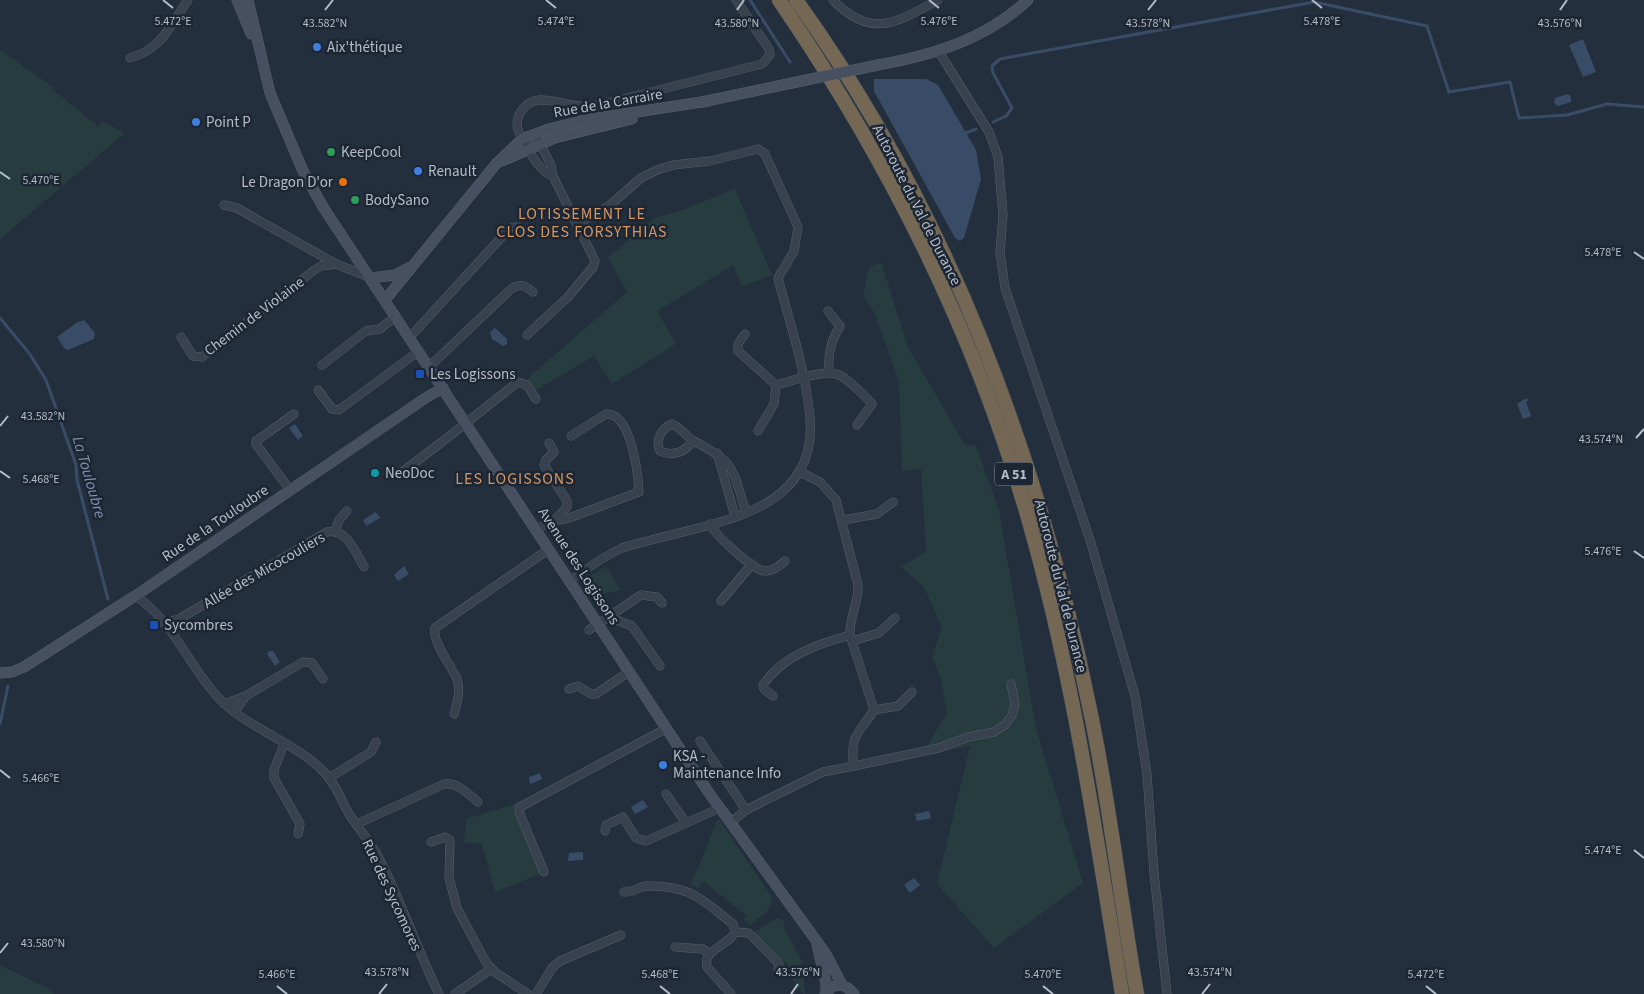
<svg xmlns="http://www.w3.org/2000/svg" width="1644" height="994" viewBox="0 0 1644 994" font-family="'Source Sans 3',sans-serif">
<style>
.green{fill:#263c3f}
.water{fill:#394c67}
.lines{fill:none;stroke-linecap:round;stroke-linejoin:round}
.stream{stroke:#394c67;stroke-width:3}
.street-casing{stroke:#565f6c;stroke-width:9}
.secondary-casing{stroke:#565f6c;stroke-width:11}
.highway-casing{stroke:#434c59;stroke-width:15}
.street{stroke:#38414e;stroke-width:8}
.secondary{stroke:#465061;stroke-width:10}
.highway{stroke:#746855;stroke-width:14}
.secondary-bridge-casing{stroke:#565f6c;stroke-width:11;stroke-linecap:butt}
.secondary-bridge{stroke:#465061;stroke-width:10}
.ticks{fill:none;stroke:#b4bcc9;stroke-width:2}
.shop-dot{fill:#3f7fe0;stroke:#1d2633;stroke-width:2}
.leisure-dot{fill:#2e9e5b;stroke:#1d2633;stroke-width:2}
.food-dot{fill:#e8710a;stroke:#1d2633;stroke-width:2}
.transit-dot{fill:#1a4fb4;stroke:#1d2633;stroke-width:2}
.culture-dot{fill:#0f9aa8;stroke:#1d2633;stroke-width:2}
.labels{text-anchor:middle;stroke-width:5;stroke-linejoin:round;paint-order:stroke}
.shield{fill:#1d2633;stroke:#878f9c;stroke-width:1}
.shield-label{font-size:14px;font-weight:bold;fill:#b4bcc9}
.poi-label{font-size:15px;fill:#b4bcc9;stroke:#1d2633;text-anchor:start}
.street-label{font-size:15px;fill:#b4bcc9;stroke:#1d2633}
.neighbourhood-label{font-size:16px;letter-spacing:1px;fill:#d59563;stroke:#1d2633}
.water-label{font-size:16px;font-style:italic;fill:#7c92b1;stroke:#1d2633}
.ticks-label{font-size:12px;text-anchor:middle;fill:#b4bcc9;stroke:#1d2633;stroke-width:5;stroke-linejoin:round;paint-order:stroke}
</style>
<rect width="100%" height="100%" fill="#242f3e"/>
<!-- green -->
<g class="green">
<polygon points="0,50 53,87 52,89 98,126 103,121 125,133 0,239"/>
<polygon points="735,189 772,275 742,287 733,265 657,311 676,344 612,384 594,356 535,391 527,379 627,292 608,258 655,218 683,210"/>
<polygon points="881,262 908,347 965,445 976,446 999,511 1036,728 1083,883 994,948 937,884 970,746 922,755 947,713 941,679 932,657 942,627 924,587 901,567 926,551 921,469 902,471 899,381 875,314 863,295 869,267"/>
<polygon points="606,566 621,590 592,596 585,584 587,578"/>
<polygon points="518,803 542,873 495,892 482,844 464,842 466,819"/>
<polygon points="718,818 772,897 769,910 750,925 744,920 747,916 703,881 698,888 691,885"/>
<polygon points="777,918 784,921 785,930 801,959 805,994 803,994 786,971 788,964 780,959 753,933"/>
<polygon points="0,965 52,990 53,994 0,994"/>
</g>
<!-- water -->
<g class="water">
<polygon points="1583,39 1596,72 1583,77 1569,45"/>
<polygon points="874,79 926,79 938,85 976,150 981,179 964,238 960,241 955,238 874,91"/>
<polygon points="1568,94 1571,97 1571,102 1558,106 1554,103 1555,98"/>
<polygon points="84,320 95,333 94,339 68,350 64,348 57,337 76,323"/>
<polygon points="495,328 507,339 507,344 503,346 492,339 490,332"/>
<polygon points="1527,398 1528,401 1526,402 1531,416 1523,419 1517,404"/>
<polygon points="295,424 303,436 298,440 289,428"/>
<polygon points="376,512 380,518 366,526 363,520"/>
<polygon points="404,566 409,574 398,581 394,575"/>
<polygon points="269,651 273,651 280,662 275,666 267,654"/>
<polygon points="540,773 542,779 530,784 529,777"/>
<polygon points="643,800 648,807 635,814 631,807"/>
<polygon points="929,811 931,818 917,821 915,814"/>
<polygon points="583,852 583,860 568,861 569,853"/>
<polygon points="914,878 920,885 910,893 904,885"/>
</g>
<g class="lines">
<!-- stream -->
<g class="stream">
<polyline points="750,0 790,62"/>
<polyline points="993,122 1006,116 1012,108 993,73 992,66 1000,59 1314,2 1427,26 1449,92 1510,82 1519,118 1567,115 1607,104 1644,107"/>
<polyline points="963,134 976,129"/>
<polyline points="0,318 29,353 46,380 76,465 77,480 108,599"/>
<polyline points="0,724 8,686"/>
</g>
<defs>
<g id="street">
<path d="M833,0C872,40 897,22 938,0"/>
<polyline points="939,52 989,132 998,157 1003,215 1000,252 1005,288 1090,540 1135,696 1147,774 1154,873 1167,994"/>
<path d="M130,58C162,49 170,26 188,0"/>
<path d="M553,176C539,171 531,154 524,142C518,132 514,124 520,113C534,89 559,105 579,106C586,107 592,106 599,105L762,64L770,55L769,49L736,0"/>
<polyline points="224,205 237,208 336,264 369,277"/>
<path d="M828,311L840,326C830,342 828,355 829,374"/>
<path d="M745,334L738,344V351L776,385C792,381 823,369 839,375C847,378 866,397 872,404L857,425"/>
<polyline points="527,335 568,297 593,267 595,261 553,176 551,165 535,134"/>
<polyline points="181,337 193,356 202,357 313,271 321,266 336,264"/>
<polyline points="410,337 510,228 518,227 524,232"/>
<polyline points="322,365 366,331 380,329 396,316"/>
<path d="M429,367L511,289C521,283 524,285 533,292"/>
<polyline points="318,390 332,409 339,410 419,351"/>
<polyline points="758,431 774,404 776,385"/>
<path d="M693,441C685,452 673,457 660,451C655,441 661,428 672,424C681,427 686,437 694,441C737,464 732,468 746,513"/>
<polyline points="717,453 735,516"/>
<path d="M399,474C440,445 478,413 518,382L527,385L536,399"/>
<polyline points="290,490 256,444 256,441 294,414"/>
<polyline points="843,520 877,514 893,502"/>
<path d="M554,521L569,518L639,492C638,473 631,412 606,414L571,436"/>
<path d="M710,524C715,535 752,569 764,571C773,572 779,566 785,561"/>
<polyline points="536,529 554,521 567,507 567,501 544,465 546,460 554,452 549,443"/>
<polyline points="335,532 339,520 347,511"/>
<path d="M570,580C587,569 604,556 622,548C632,544 644,542 655,539C722,521 818,510 810,418C806,371 790,324 778,278L794,251L798,227L765,154L758,149L710,161L673,165L657,170L641,178L609,206L577,224"/>
<path d="M135,596C171,618 188,664 216,695C246,729 293,740 324,772C336,784 341,800 349,814C359,830 371,842 379,858C402,902 417,950 439,994"/>
<polyline points="721,601 752,564"/>
<polyline points="608,617 632,626 660,666"/>
<path d="M163,623L179,619L327,532C347,528 356,553 364,567"/>
<polyline points="589,630 641,595 657,597 662,603"/>
<polyline points="852,641 879,633 895,618"/>
<polyline points="569,689 578,686 591,694 596,694 630,671"/>
<polyline points="246,696 303,662 312,663 323,679"/>
<path d="M773,696L764,689L763,685C782,656 818,644 850,635"/>
<polyline points="224,704 246,696 234,712"/>
<polyline points="874,710 898,706 912,692"/>
<path d="M454,714C457,703 461,690 457,679C451,665 432,642 435,628L549,549"/>
<polyline points="700,741 746,810"/>
<polyline points="284,744 274,770 274,778 300,824 298,834"/>
<polyline points="854,766 939,748 968,737 994,732 1005,725 1012,715 1015,704 1011,684"/>
<polyline points="329,778 371,752 376,742"/>
<polyline points="666,794 686,823"/>
<path d="M731,822L746,810L823,772L854,766C849,735 859,734 874,710L850,635C849,617 859,603 858,585L836,500L820,482L800,472"/>
<path d="M357,824L444,784C458,782 468,794 478,802"/>
<polyline points="605,831 606,825 623,817 636,838 646,841 720,808"/>
<polyline points="431,842 445,837 450,840 449,878 457,908 487,964 496,973 528,994"/>
<polyline points="544,872 519,812 520,807 667,728"/>
<path d="M624,892C633,893 638,887 646,886C690,885 701,899 733,924L735,932"/>
<polyline points="735,932 748,933 752,936 779,964 778,969"/>
<polyline points="675,947 703,949 709,954"/>
<polyline points="455,994 491,969"/>
<polyline points="536,994 552,968 560,961 621,935"/>
<path d="M731,994L707,967C702,949 729,946 735,932"/>
</g>
<g id="secondary">
<polyline points="237,0 251,34"/>
<polyline points="248,0 270,93 303,171 323,207 709,793 826,954 842,985"/>
<path d="M878,65C934,55 986,39 1028,0"/>
<polyline points="702,102 792,83"/>
<polyline points="502,161 555,138 632,119"/>
<polyline points="371,278 395,275 410,267"/>
<polyline points="385,300 496,164 522,139 549,129 585,120 708,101"/>
<polyline points="0,673 12,672 24,667 135,596 427,397 443,388"/>
<polyline points="817,945 826,983 826,992"/>
<path d="M825,994C833,982 846,983 854,994"/>
</g>
<g id="highway">
<path d="M779,0C887,158 975,333 1028,518C1073,674 1096,834 1122,994"/>
<path d="M796,0C947,210 1039,457 1090,710C1110,804 1120,899 1137,994"/>
</g>
</defs>
<!-- street casing -->
<use href="#street" class="street-casing"/>
<!-- secondary casing -->
<use href="#secondary" class="secondary-casing"/>
<!-- highway casing -->
<use href="#highway" class="highway-casing"/>
<!-- street -->
<use href="#street" class="street"/>
<!-- secondary -->
<use href="#secondary" class="secondary"/>
<!-- highway -->
<use href="#highway" class="highway"/>
<defs>
<polyline id="secondary-bridge" points="792,83 878,65"/>
</defs>
<!-- secondary-bridge casing -->
<use href="#secondary-bridge" class="secondary-bridge-casing"/>
<!-- secondary-bridge -->
<use href="#secondary-bridge" class="secondary-bridge"/>
</g>
<!-- ticks -->
<path class="ticks" d="M163,0L173,8M546,0L556,8M929,0L939,8M1312,0L1322,8M325,10L333,0M737,10L744,0M1148,10L1156,0M1560,10L1567,0M0,172L10,179M1634,252L1644,259M0,426L8,416M1636,438L1644,429M0,471L10,478M1634,551L1644,558M0,770L10,778M1634,850L1644,858M0,953L8,943M277,986L287,994M660,986L670,994M1043,986L1053,994M1426,986L1436,994M379,994L387,984M791,994L798,984M1202,994L1210,984"/>
<!-- markers -->
<g class="shop-dot">
<circle cx="317" cy="47" r="5"/>
<circle cx="196" cy="122" r="5"/>
<circle cx="418" cy="171" r="5"/>
<circle cx="663" cy="765" r="5"/>
</g>
<g class="leisure-dot">
<circle cx="331" cy="152" r="5"/>
<circle cx="355" cy="200" r="5"/>
</g>
<circle class="food-dot" cx="343" cy="182" r="5"/>
<g class="transit-dot">
<rect x="415" y="369" width="10" height="10" rx="2.5"/>
<rect x="149" y="620" width="10" height="10" rx="2.5"/>
</g>
<circle class="culture-dot" cx="375" cy="473" r="5"/>
<g class="labels">
<!-- shield labels -->
<rect class="shield" x="995" y="462.5" width="38" height="23" rx="4"/>
<g class="shield-label">
<text x="1014" y="479">A 51</text>
</g>
<!-- poi labels -->
<g class="poi-label">
<text x="327" y="52">Aix'thétique</text>
<text x="206" y="127">Point P</text>
<text x="341" y="157">KeepCool</text>
<text x="428" y="176">Renault</text>
<text x="333" y="187" text-anchor="end">Le Dragon D'or</text>
<text x="365" y="205">BodySano</text>
<text x="430" y="379">Les Logissons</text>
<text x="385" y="478">NeoDoc</text>
<text x="164" y="630">Sycombres</text>
<text x="673" y="761">KSA -<tspan x="673" dy="17">Maintenance Info</tspan></text>
</g>
<!-- street labels -->
<g class="street-label">
<text transform="translate(608 103) rotate(-10)" y="5">Rue de la Carraire</text>
<text transform="translate(917 205) rotate(63)" y="5">Autoroute du Val de Durance</text>
<text transform="translate(254 316) rotate(-37)" y="5">Chemin de Violaine</text>
<text transform="translate(215 523) rotate(-34)" y="5">Rue de la Touloubre</text>
<text transform="translate(579 566) rotate(57)" y="5">Avenue des Logissons</text>
<text transform="translate(264 570) rotate(-30)" y="5">Allée des Micocouliers</text>
<text transform="translate(1061 586) rotate(76)" y="5">Autoroute du Val de Durance</text>
<text transform="translate(392 895) rotate(65)" y="5">Rue des Sycomores</text>
</g>
<!-- neighbourhood labels -->
<g class="neighbourhood-label">
<text x="582" y="219">LOTISSEMENT LE<tspan x="582" dy="18">CLOS DES FORSYTHIAS</tspan></text>
<text x="515" y="484">LES LOGISSONS</text>
</g>
<!-- water labels -->
<g class="water-label">
<text transform="translate(90 477) rotate(74)" y="6">La Touloubre</text>
</g>
</g>
<g class="ticks-label">
<text x="173" y="25">5.472°E</text>
<text x="939" y="25">5.476°E</text>
<text x="556" y="25">5.474°E</text>
<text x="1322" y="25">5.478°E</text>
<text x="325" y="27">43.582°N</text>
<text x="737" y="27">43.580°N</text>
<text x="1148" y="27">43.578°N</text>
<text x="1560" y="27">43.576°N</text>
<text x="41" y="184">5.470°E</text>
<text x="1603" y="256">5.478°E</text>
<text x="43" y="420">43.582°N</text>
<text x="1601" y="443">43.574°N</text>
<text x="41" y="483">5.468°E</text>
<text x="1603" y="555">5.476°E</text>
<text x="41" y="782">5.466°E</text>
<text x="1603" y="854">5.474°E</text>
<text x="43" y="947">43.580°N</text>
<text x="387" y="976">43.578°N</text>
<text x="798" y="976">43.576°N</text>
<text x="1210" y="976">43.574°N</text>
<text x="277" y="978">5.466°E</text>
<text x="660" y="978">5.468°E</text>
<text x="1043" y="978">5.470°E</text>
<text x="1426" y="978">5.472°E</text>
</g>
</svg>
